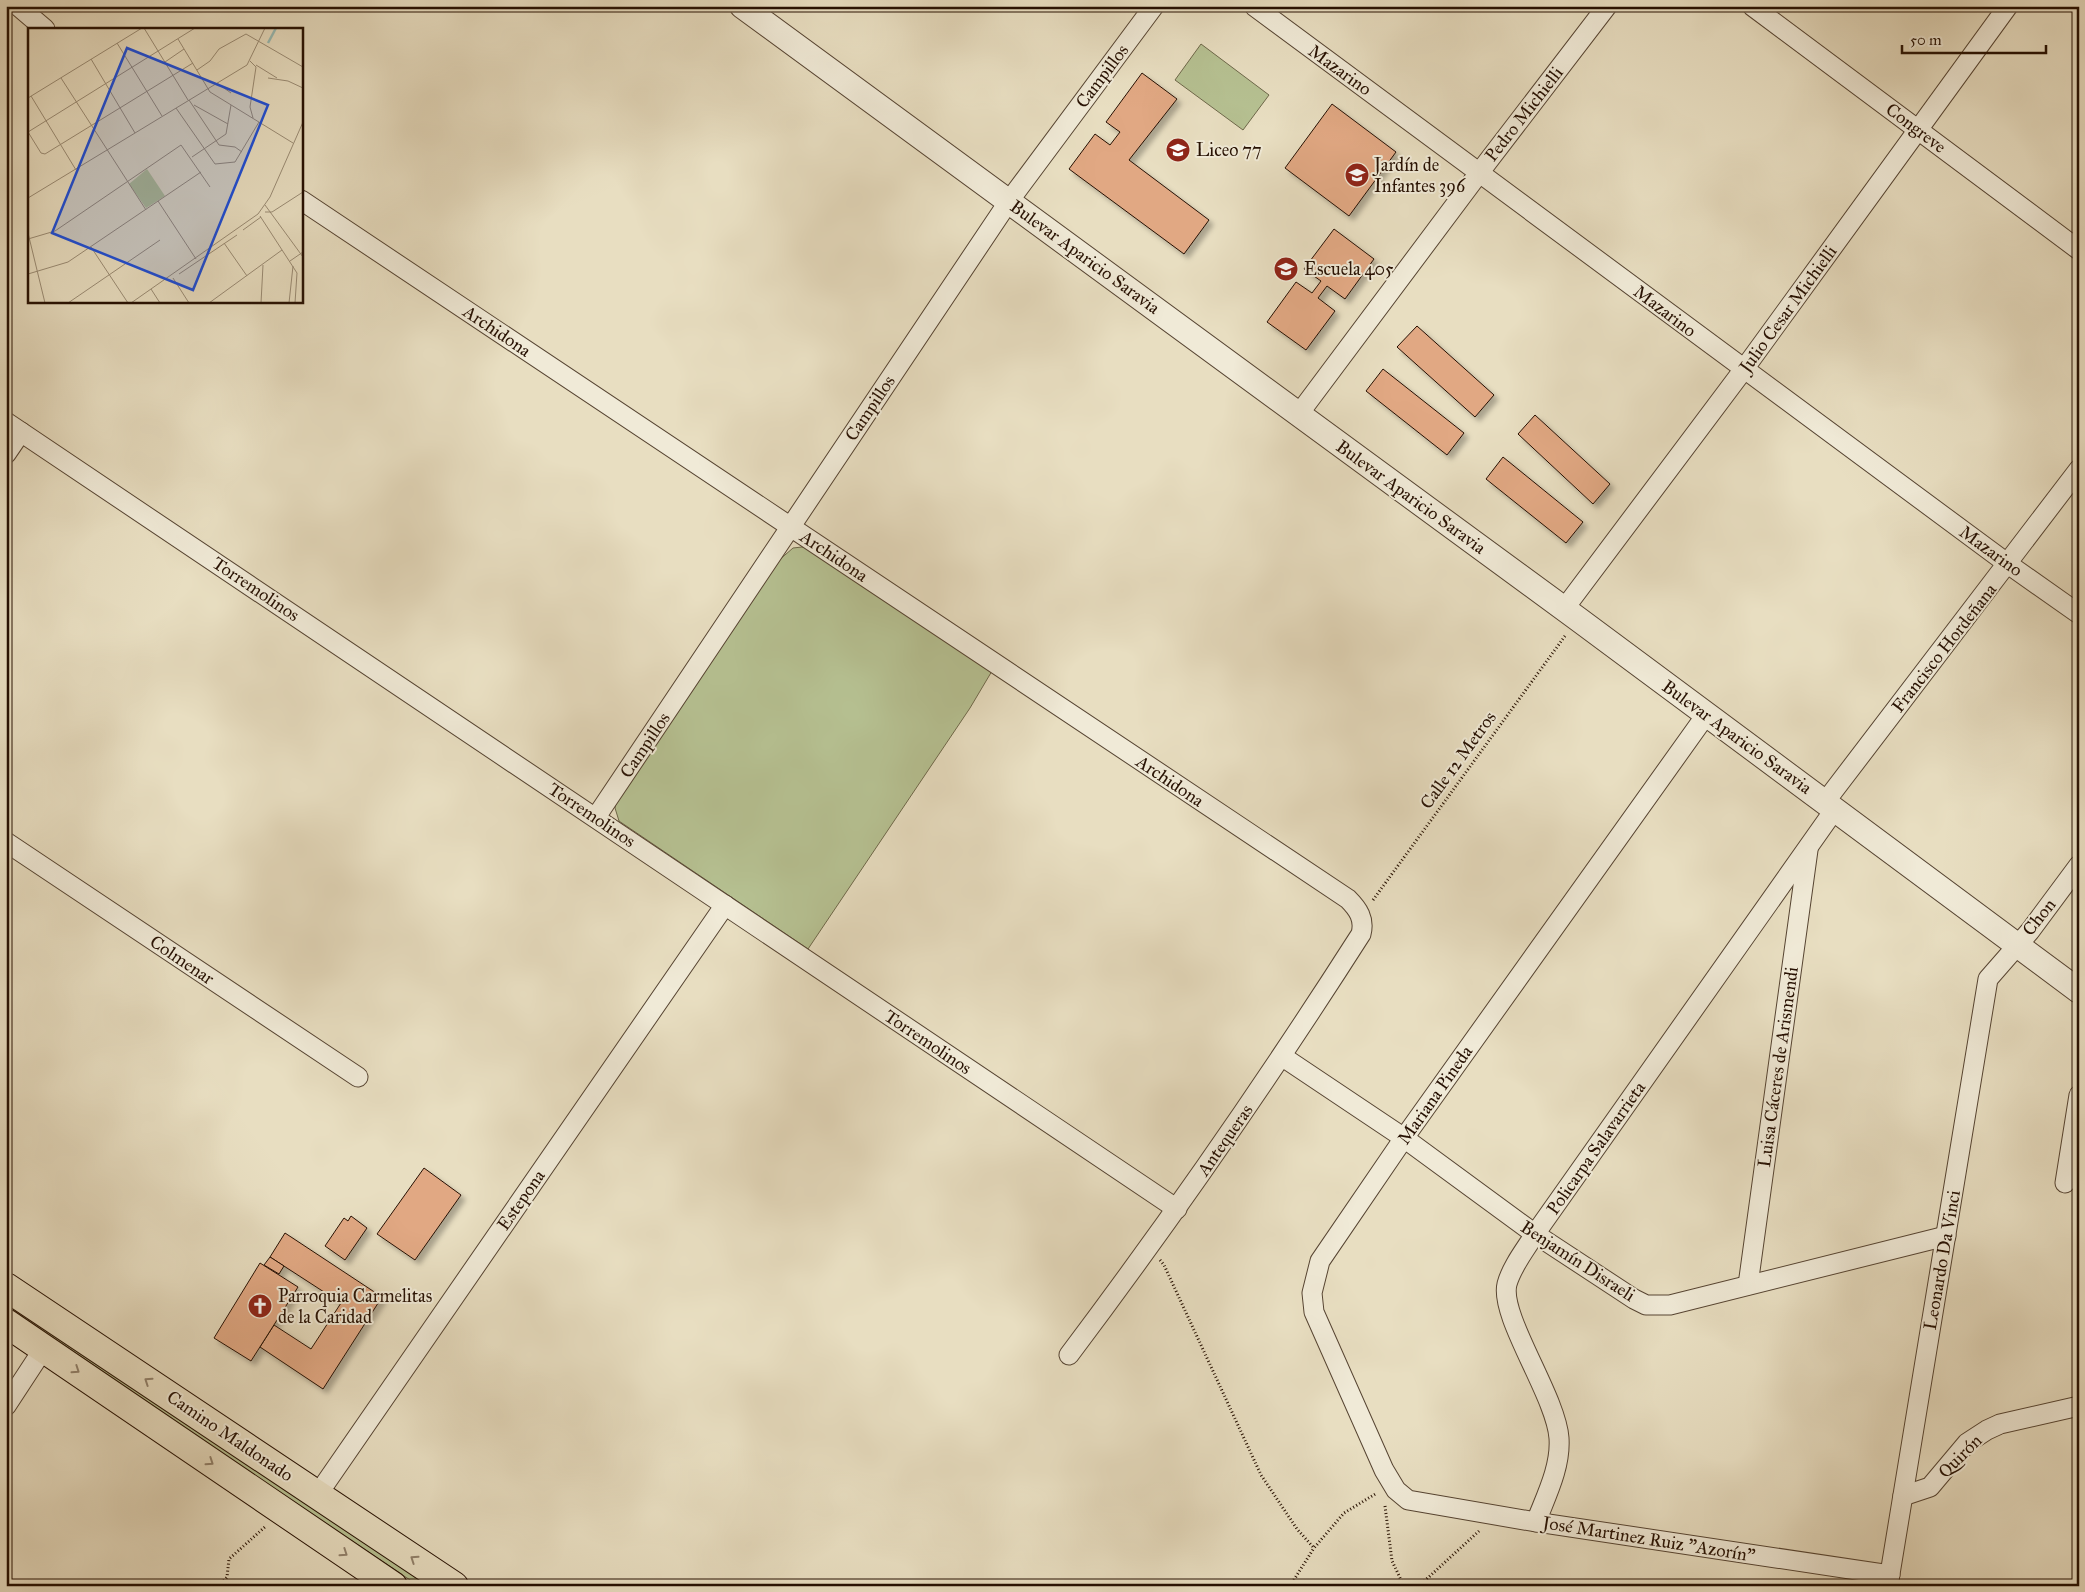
<svg xmlns="http://www.w3.org/2000/svg" width="2085" height="1592" viewBox="0 0 2085 1592" font-family="'IM FELL Great Primer',serif">
<style>
.green{fill:#b6c192;stroke:#6e684a}
.building{fill:#e1a883;stroke:#261002;filter:url(#shadow)}
.lines{fill:none;stroke-linecap:round;stroke-linejoin:round}
.minor-casing{stroke:#564432;stroke-width:21}
.tertiary-casing{stroke:#564432;stroke-width:26}
.primary-casing{stroke:#261002;stroke-width:30}
.path{stroke:#261002;stroke-width:3;stroke-dasharray:1 2.5;stroke-linecap:butt}
.minor{stroke:#f0ead7;stroke-width:19}
.tertiary{stroke:#f0ead7;stroke-width:24}
.primary{stroke:#e8dec1;stroke-width:28}
.oneway{stroke:#91816b}
.labels{text-anchor:middle;stroke-width:4;stroke-linejoin:round;paint-order:stroke}
.street-label{font-size:18px;fill:#261002;stroke:#f0ead7}
.poi-label{font-size:18px;fill:#261002;stroke:#f0ead7;text-anchor:start}
.inset-river{fill:none;stroke:#97bcb6;stroke-width:2.5}
.inset-road{fill:none;stroke:#9a8c75;stroke-width:1}
.view{fill:#1d4ed8;fill-opacity:0.15;stroke:#1d4ed8;stroke-width:2.5}
.inset-edge{fill:none;stroke:#261002;stroke-width:2.5}
</style>
<defs>
<filter id="shadow"><feDropShadow dx="4.5" dy="4.5" stdDeviation="2.5" flood-color="#0004"/></filter>
</defs>
<rect width="100%" height="100%" fill="#e8dec1"/>
<filter id="stains"><feTurbulence type="fractalNoise" baseFrequency=".004" numOctaves="4"/><feColorMatrix values="0 0 0 0 .2 0 0 0 0 .09 0 0 0 0 .02 0 0 0 .5 -.17"/></filter>
<radialGradient id="worn" r=".72"><stop offset=".6" stop-color="#630" stop-opacity="0"/><stop offset="1" stop-color="#630" stop-opacity=".3"/></radialGradient>
<!-- green -->
<g class="green">
<polygon points="1201,44 1269,95 1243,130 1175,80"/>
<polygon points="802,547 814,550 992,671 970,708 808,949 619,821 615,808 617,798 778,561 793,548"/>
<polygon points="6,1300 433,1586 419,1586 6,1309"/>
</g>
<!-- building -->
<g class="building">
<polygon points="1142,73 1177,99 1129,160 1209,220 1184,254 1069,169 1095,134 1110,145 1120,132 1106,122"/>
<polygon points="1332,104 1396,152 1349,216 1285,168"/>
<polygon points="1334,229 1374,259 1345,299 1327,286 1318,298 1335,311 1306,350 1267,322 1296,282 1312,293 1321,281 1304,269"/>
<polygon points="1417,326 1494,395 1475,417 1397,347"/>
<polygon points="1383,369 1464,433 1447,455 1366,391"/>
<polygon points="1535,415 1610,484 1593,504 1518,434"/>
<polygon points="1503,457 1583,522 1566,543 1486,479"/>
<polygon points="424,1168 461,1195 415,1260 377,1234"/>
<polygon points="351,1216 367,1228 345,1260 325,1246 344,1218 348,1221"/>
<polygon points="285,1233 382,1297 323,1389 260,1347 274,1325 311,1349 341,1303 270,1257"/>
<polygon points="270,1257 284,1266 279,1274 264,1265"/>
<polygon points="260,1263 298,1287 251,1361 214,1338"/>
</g>
<g class="lines">
<defs>
<g id="minor">
<polyline points="18,6 45,29"/>
<polyline points="1254,6 2008,564 2079,614"/>
<polyline points="1752,6 2079,250"/>
<path d="M301,200L1348,899C1358,909 1365,919 1361,934C1269,1078 1172,1218 1069,1355"/>
<polyline points="1298,415 1479,173 1607,6"/>
<polyline points="6,422 1177,1209"/>
<polyline points="6,454 21,432"/>
<polyline points="1564,609 1744,369 2008,6"/>
<polyline points="1706,715 1404,1138 1320,1261 1312,1293 1314,1312 1384,1470 1396,1490 1408,1500 1536,1522 1890,1575"/>
<polyline points="1825,802 2079,469"/>
<polyline points="596,817 1009,201 1154,6"/>
<polyline points="6,842 358,1077"/>
<polyline points="1283,1057 1404,1138 1535,1234 1634,1299 1646,1305 1670,1305 1946,1236"/>
<polyline points="2065,1183 2079,1095"/>
<polyline points="1748,1285 1808,850"/>
<polyline points="6,1406 44,1348"/>
<polyline points="318,1494 725,905"/>
<polyline points="1903,1496 1930,1487 1967,1443 1987,1430 2000,1424 2079,1406"/>
<path d="M1536,1522C1546,1496 1561,1467 1559,1438C1556,1396 1499,1316 1507,1284C1512,1266 1525,1250 1535,1234L1835,809"/>
<polyline points="1888,1586 1988,979 2030,931 2079,865"/>
</g>
<polyline id="tertiary" points="742,6 1578,619 2079,991"/>
<g id="primary">
<polyline points="6,1287 454,1586"/>
<polyline points="6,1323 393,1586"/>
</g>
</defs>
<!-- minor casing -->
<use href="#minor" class="minor-casing"/>
<!-- tertiary casing -->
<use href="#tertiary" class="tertiary-casing"/>
<!-- primary casing -->
<use href="#primary" class="primary-casing"/>
<!-- path -->
<g class="path">
<polyline points="1373,900 1565,636"/>
<polyline points="1160,1260 1164,1265 1261,1475 1297,1529 1314,1548 1344,1513 1377,1493"/>
<polyline points="1385,1506 1392,1561 1404,1586"/>
<polyline points="219,1586 227,1577 229,1559 266,1526"/>
<polyline points="1290,1586 1314,1548"/>
<polyline points="1419,1586 1479,1531"/>
</g>
<!-- minor -->
<use href="#minor" class="minor"/>
<!-- tertiary -->
<use href="#tertiary" class="tertiary"/>
<!-- primary -->
<use href="#primary" class="primary"/>
</g>
<!-- one-way arrows -->
<defs><path id="oneway-chevron" d="M-2-3.5L2.5 0L-2 3.5" fill="none" stroke-width="1.6" stroke-linecap="round" stroke-linejoin="round" transform="scale(1.25)"/></defs>
<g class="oneway">
<use href="#oneway-chevron" transform="translate(76 1370) rotate(34)"/>
<use href="#oneway-chevron" transform="translate(148 1381) rotate(-146)"/>
<use href="#oneway-chevron" transform="translate(210 1462) rotate(34)"/>
<use href="#oneway-chevron" transform="translate(344 1553) rotate(34)"/>
<use href="#oneway-chevron" transform="translate(414 1559) rotate(-146)"/>
</g>
<!-- icons -->
<defs>
<symbol id="school-disc" viewBox="-11 -11 22 22"><circle r="9.5" fill="#8f2418" stroke="#f0ead7"/><path d="M0-5L7-2L0 1L-7-2ZM-4 1L0 2.5L4 1V4Q0 6-4 4Z" fill="#fff"/></symbol>
<symbol id="church-disc" viewBox="-11 -11 22 22"><circle r="9.5" fill="#8f2418" stroke="#f0ead7"/><path d="M-1.2-6h2.4v3.5h3.3v2.4h-3.3V6h-2.4V-.1h-3.3v-2.4h3.3Z" fill="#fff"/></symbol>
</defs>
<g fill-rule="evenodd">
<use href="#school-disc" x="1164" y="136" width="28" height="28"/>
<use href="#school-disc" x="1343" y="161" width="28" height="28"/>
<use href="#school-disc" x="1272" y="255" width="28" height="28"/>
<use href="#church-disc" x="246" y="1292" width="28" height="28"/>
</g>
<g class="labels">
<!-- street labels -->
<g class="street-label">
<text transform="translate(1340 70) rotate(36)" y="6">Mazarino</text>
<text transform="translate(1102 76) rotate(-53)" y="6">Campillos</text>
<text transform="translate(1524 114) rotate(-52)" y="6">Pedro Michielli</text>
<text transform="translate(1916 128) rotate(37)" y="6">Congreve</text>
<text transform="translate(1085 257) rotate(36)" y="6">Bulevar Aparicio Saravia</text>
<text transform="translate(1788 309) rotate(-54)" y="6">Julio Cesar Michielli</text>
<text transform="translate(1665 311) rotate(37)" y="6">Mazarino</text>
<text transform="translate(497 331) rotate(34)" y="6">Archidona</text>
<text transform="translate(870 408) rotate(-56)" y="6">Campillos</text>
<text transform="translate(1411 497) rotate(36)" y="6">Bulevar Aparicio Saravia</text>
<text transform="translate(1991 551) rotate(36)" y="6">Mazarino</text>
<text transform="translate(834 556) rotate(34)" y="6">Archidona</text>
<text transform="translate(256 589) rotate(34)" y="6">Torremolinos</text>
<text transform="translate(1944 648) rotate(-52)" y="6">Francisco Hordeñana</text>
<text transform="translate(1737 737) rotate(36)" y="6">Bulevar Aparicio Saravia</text>
<text transform="translate(645 745) rotate(-56)" y="6">Campillos</text>
<text transform="translate(1458 760) rotate(-54)" y="6">Calle 12 Metros</text>
<text transform="translate(1170 781) rotate(34)" y="6">Archidona</text>
<text transform="translate(592 815) rotate(34)" y="6">Torremolinos</text>
<text transform="translate(2039 917) rotate(-52)" y="6">Chon</text>
<text transform="translate(182 960) rotate(34)" y="6">Colmenar</text>
<text transform="translate(928 1042) rotate(34)" y="6">Torremolinos</text>
<text transform="translate(1778 1067) rotate(-82)" y="6">Luisa Cáceres de Arismendi</text>
<text transform="translate(1435 1095) rotate(-55)" y="6">Mariana Pineda</text>
<text transform="translate(1225 1140) rotate(-55)" y="6">Antequeras</text>
<text transform="translate(1596 1148) rotate(-55)" y="6">Policarpa Salavarrieta</text>
<text transform="translate(521 1200) rotate(-55)" y="6">Estepona</text>
<text transform="translate(1942 1260) rotate(-80)" y="6">Leonardo Da Vinci</text>
<text transform="translate(1578 1261) rotate(33)" y="6">Benjamín Disraeli</text>
<text transform="translate(230 1436) rotate(34)" y="6">Camino Maldonado</text>
<text transform="translate(1960 1456) rotate(-45)" y="6">Quirón</text>
<text transform="translate(1649 1539) rotate(9)" y="6">José Martinez Ruiz "Azorín"</text>
</g>
<!-- poi labels -->
<g class="poi-label">
<text x="1196" y="156">Liceo 77</text>
<text x="1374" y="171">Jardín de<tspan x="1374" dy="21">Infantes 396</tspan></text>
<text x="1304" y="275">Escuela 405</text>
<text x="278" y="1302">Parroquia Carmelitas<tspan x="278" dy="21">de la Caridad</tspan></text>
</g>
</g>
<!-- overview -->
<g transform="translate(28 28)">
<rect width="275" height="275" fill="#e8dec1"/>
<path d="M119,141L137,168L118,180L101,156Z" fill="#b6c192"/>
<path class="inset-river" d="M240,15L248,0"/>
<path class="inset-road" d="M116,0L160,72M150,11L182,64L265,115M89,15L134,88M63,31L107,105M222,33L228,39L222,79L225,90M137,34L156,21M228,37L249,50M169,42L182,33L191,21L218,6L275,39M33,50L118,182M240,50L260,53L275,60M189,55L203,65M3,68L48,142M0,70L114,0M161,72L191,117L207,119L214,124M166,77L200,96M148,80L187,136L207,134L231,94M0,104L13,125L17,126L165,35M0,104L167,0M164,129L198,106L203,77M0,170L219,37L237,0M130,173L168,231M237,177L275,229M237,184H244L275,164M230,186L242,169L275,94M232,188L269,245L267,275M215,202L233,189M0,205L17,275M0,211L27,203L153,117L182,159M196,215L219,248M63,219L100,275M262,233L275,224M0,246L40,234L173,144M151,246L209,207M145,250L161,275M123,261L132,275M40,275L132,212M103,275L230,186M181,275L254,222M233,275L235,237M261,275L265,238"/>
<path class="view" d="M99,20L240,77L165,262L24,205Z"/>
<rect width="275" height="275" class="inset-edge"/>
</g>
<!-- margin -->
<rect width="2085" height="1592" fill="none" stroke="#e8dec1" stroke-width="25"/>
<rect x="8" y="8" width="2070" height="1577" fill="none" stroke="#261002" stroke-width="2.5"/>
<rect x="12" y="12" width="2060" height="1567" fill="none" stroke="#261002"/>
<!-- scale -->
<path d="M1902 45v8h144v-8" fill="none" stroke="#261002" stroke-width="2.5"/>
<text x="1910" y="45" font-size="15" fill="#261002" stroke="#f0ead7" stroke-width="4" paint-order="stroke">50 m</text>
<rect width="100%" height="100%" filter="url(#stains)"/>
<rect width="100%" height="100%" fill="url(#worn)"/>
</svg>
